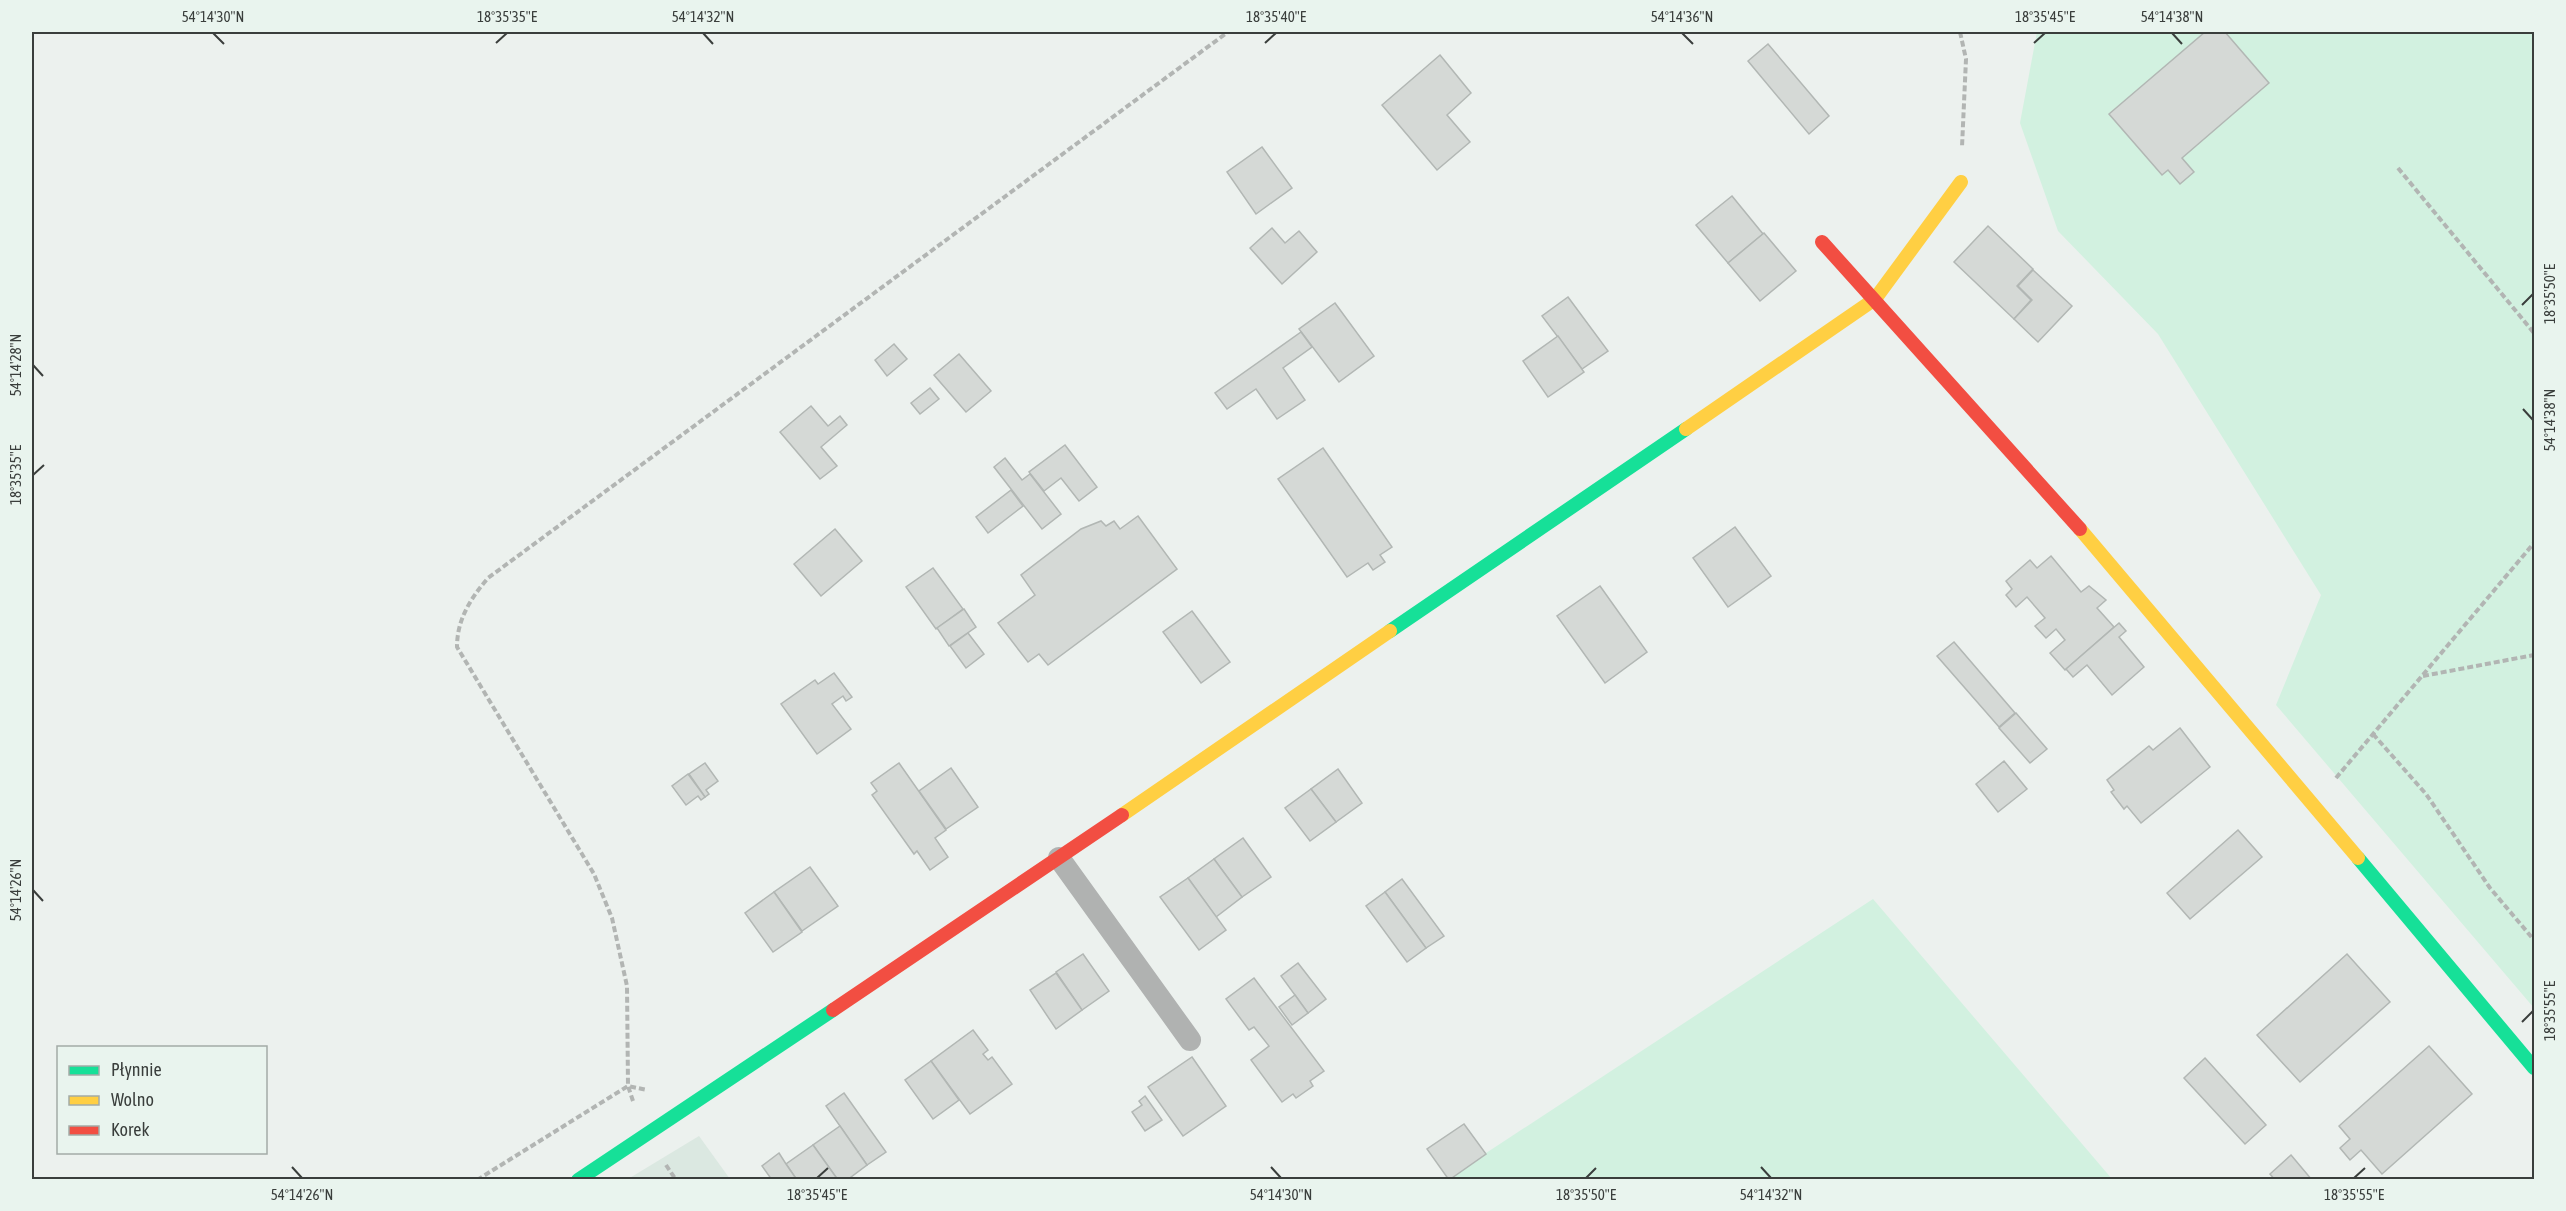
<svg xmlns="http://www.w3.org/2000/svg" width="2566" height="1211" viewBox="0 0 2566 1211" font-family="'Asap Condensed',sans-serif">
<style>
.built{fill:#dbe8e1}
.green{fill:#d2f1e0}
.building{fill:#d5d9d6;stroke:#b2b7b4;stroke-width:1.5}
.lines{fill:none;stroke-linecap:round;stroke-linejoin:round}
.path{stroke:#b2b5b3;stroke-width:4;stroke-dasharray:6 3;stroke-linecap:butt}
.lane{stroke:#b0b2b1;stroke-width:22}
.fast{stroke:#16e098;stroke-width:14}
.slow{stroke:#ffcf43;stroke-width:14}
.jam{stroke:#f24e42;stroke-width:14}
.ticks{fill:none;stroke:#3a3e3c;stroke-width:2}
.neatline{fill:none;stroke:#3a3e3c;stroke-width:2}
.ticks-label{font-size:15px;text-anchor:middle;fill:#3a3e3c}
</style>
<rect width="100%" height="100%" fill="#ecf1ee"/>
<!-- built -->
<polygon class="built" points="699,1136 730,1179 628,1179"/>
<!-- green -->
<g class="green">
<polygon points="2037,32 2534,32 2534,1008 2276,705 2321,595 2158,334 2058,231 2020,123"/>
<polygon points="1873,899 2112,1179 1445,1180"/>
</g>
<!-- building -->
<g class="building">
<polygon points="2205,32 2225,32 2269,83 2182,158 2194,172 2180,184 2168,170 2162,175 2109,114"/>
<polygon points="1768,44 1829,116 1809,134 1748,61"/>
<polygon points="1440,55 1471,93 1447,115 1470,142 1437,170 1382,105"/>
<polygon points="1262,147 1292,188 1256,214 1227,172"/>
<polygon points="1732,196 1763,234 1728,263 1696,225"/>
<polygon points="1988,226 2033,269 2017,286 2031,300 2014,319 1954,262"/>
<polygon points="1272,228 1285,243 1299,231 1317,252 1282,284 1250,248"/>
<polygon points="1764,233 1796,271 1760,301 1728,263"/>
<polygon points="2033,270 2072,306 2038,342 2014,319 2032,300 2018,286"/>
<polygon points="1568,297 1608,351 1582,369 1542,316"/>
<polygon points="1335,303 1374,356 1339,382 1299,329"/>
<polygon points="1301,332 1312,347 1283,368 1305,400 1277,419 1256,389 1227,409 1215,393"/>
<polygon points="1558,336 1584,372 1548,397 1523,361"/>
<polygon points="894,344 907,359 887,376 875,360"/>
<polygon points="959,354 991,391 966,412 934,375"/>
<polygon points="930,388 939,399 920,414 911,403"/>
<polygon points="811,406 828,426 840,416 847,425 821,447 837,466 820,479 780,432"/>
<polygon points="1065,445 1097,487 1079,501 1061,478 1044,491 1029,472"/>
<polygon points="1323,448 1392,547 1380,555 1385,562 1373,570 1368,563 1347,577 1278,479"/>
<polygon points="1005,458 1022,480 1030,474 1061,514 1042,529 994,467"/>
<polygon points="1011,490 1023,506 988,533 976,517"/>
<polygon points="1138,516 1177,569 1048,665 1039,654 1028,662 998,623 1035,595 1021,575 1081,529 1101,521 1106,526 1114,521 1120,529"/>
<polygon points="1735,527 1771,576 1728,607 1693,558"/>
<polygon points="835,529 862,561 821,596 794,564"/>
<polygon points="2051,556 2081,592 2089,586 2106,600 2097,608 2114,627 2065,670 2050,653 2065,640 2056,629 2046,638 2035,626 2045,618 2027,597 2016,607 2006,595 2012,589 2006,581 2030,560 2037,568"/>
<polygon points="933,568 963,609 936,629 906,587"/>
<polygon points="1600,586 1647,652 1605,683 1557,616"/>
<polygon points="964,609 976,627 949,646 937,628"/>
<polygon points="1192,611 1230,662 1201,683 1163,632"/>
<polygon points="2119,623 2126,631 2119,637 2144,667 2112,695 2087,665 2073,677 2066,669"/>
<polygon points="968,633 984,654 966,668 950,646"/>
<polygon points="1954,642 2015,713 1999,727 1937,656"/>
<polygon points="834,673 852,697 846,701 843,696 832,704 851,729 817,754 781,704 815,680 818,684"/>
<polygon points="2016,713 2047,749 2030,763 1999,728"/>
<polygon points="2180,728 2210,767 2141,823 2127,806 2124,809 2111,792 2114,790 2107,780 2149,746 2153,750"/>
<polygon points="2004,761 2027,789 1998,812 1976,784"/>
<polygon points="705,763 718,781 706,790 709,794 705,797 689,774"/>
<polygon points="899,763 946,830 935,838 948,857 930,870 917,851 914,854 872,795 877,791 871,783"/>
<polygon points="951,768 978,807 946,829 919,791"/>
<polygon points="1338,769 1362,803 1336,822 1311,789"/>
<polygon points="688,774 705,797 701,800 698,796 686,805 672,786"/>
<polygon points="1311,789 1336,822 1310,841 1285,808"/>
<polygon points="2238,830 2262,857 2190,919 2167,893"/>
<polygon points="1243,838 1271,877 1242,897 1214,859"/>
<polygon points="1214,859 1242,897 1216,917 1188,878"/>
<polygon points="810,867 838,906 802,931 774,892"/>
<polygon points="1188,878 1226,930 1199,950 1160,897"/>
<polygon points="1402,879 1444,936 1426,948 1385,892"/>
<polygon points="774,892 802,932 773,952 745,913"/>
<polygon points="1385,892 1426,948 1407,962 1366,906"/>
<polygon points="1083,954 1109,991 1082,1010 1056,972"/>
<polygon points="2347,954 2390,1002 2300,1082 2257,1035"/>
<polygon points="1298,963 1326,999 1308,1013 1281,976"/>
<polygon points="1056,973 1082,1010 1056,1029 1030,990"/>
<polygon points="1254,978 1324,1071 1310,1081 1313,1086 1296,1098 1293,1094 1282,1102 1251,1060 1269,1046 1254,1027 1249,1030 1226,999"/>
<polygon points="1295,995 1308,1013 1292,1025 1279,1007"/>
<polygon points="973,1030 988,1050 983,1054 988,1060 992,1057 1012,1084 970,1114 931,1061"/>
<polygon points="2429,1046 2472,1094 2382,1174 2361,1150 2350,1160 2340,1148 2350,1139 2339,1126"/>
<polygon points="1192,1057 1226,1106 1183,1136 1148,1087"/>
<polygon points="2205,1058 2266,1125 2245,1144 2184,1078"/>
<polygon points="931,1061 959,1100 933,1119 905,1080"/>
<polygon points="844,1093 886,1152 867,1165 826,1106"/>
<polygon points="1145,1096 1162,1120 1145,1131 1132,1112 1142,1105 1139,1101"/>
<polygon points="1464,1124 1486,1154 1449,1180 1427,1149"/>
<polygon points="840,1126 867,1165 847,1180 838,1180 813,1145"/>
<polygon points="813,1145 838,1180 797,1180 786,1164"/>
<polygon points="779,1153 786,1164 797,1180 772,1180 762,1166"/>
<polygon points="2291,1155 2312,1180 2275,1180 2270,1174"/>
</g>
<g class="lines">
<!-- path -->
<g class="path">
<polyline points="1960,32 1966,59 1962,147"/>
<polyline points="2398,168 2534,333"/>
<polyline points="2423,676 2534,655"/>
<polyline points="2373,734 2426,794 2490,888 2534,940"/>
<polyline points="2336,778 2534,543"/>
<path d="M633,1101L628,1086L627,986L612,918L594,874L457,647C457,620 470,599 488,578L1228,32"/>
<polyline points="666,1165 676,1180"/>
<polyline points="477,1180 628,1086 647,1090"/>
</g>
<!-- lane -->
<polyline class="lane" points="1059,858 1190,1040"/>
<!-- fast -->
<g class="fast">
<polyline points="1390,631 1686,429"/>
<polyline points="2358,858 2534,1068"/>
<polyline points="578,1180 833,1010"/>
</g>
<!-- slow -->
<g class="slow">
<polyline points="1686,429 1875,299 1961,182"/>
<polyline points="2080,529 2358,858"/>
<polyline points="1122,815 1390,631"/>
</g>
<!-- jam -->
<g class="jam">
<polyline points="1822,242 2080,529"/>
<polyline points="833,1010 1122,815"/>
</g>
</g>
<!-- ticks -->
<path class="ticks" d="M213,33L224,44M703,33L713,44M1682,33L1693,44M2172,33L2182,44M496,43L507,33M1265,43L1276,33M2034,43L2045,33M2522,305L2533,294M33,365L43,376M2523,409L2533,420M33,475L44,465M33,890L43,901M2522,1022L2533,1011M292,1167L302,1178M1271,1167L1281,1178M1761,1167L1771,1178M817,1178L828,1168M1586,1178L1596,1168M2354,1178L2365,1168"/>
<!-- border -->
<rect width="2566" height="1211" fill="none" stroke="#e9f4ee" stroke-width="66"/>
<!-- legend -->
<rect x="57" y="1046" width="210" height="108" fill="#e9f4ee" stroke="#a3aba7" stroke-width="1.5"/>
<rect x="69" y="1066" width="30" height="9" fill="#16e098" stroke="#a3aba7" stroke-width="1.5"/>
<text x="111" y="1076" font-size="18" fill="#3a3e3c">Płynnie</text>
<rect x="69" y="1096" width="30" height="9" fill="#ffcf43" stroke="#a3aba7" stroke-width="1.5"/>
<text x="111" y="1106" font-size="18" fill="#3a3e3c">Wolno</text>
<rect x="69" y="1126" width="30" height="9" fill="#f24e42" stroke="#a3aba7" stroke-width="1.5"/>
<text x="111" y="1136" font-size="18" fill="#3a3e3c">Korek</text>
<rect x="33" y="33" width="2500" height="1145" class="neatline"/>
<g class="ticks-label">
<text x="213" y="22">54°14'30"N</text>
<text x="507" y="22">18°35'35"E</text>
<text x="703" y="22">54°14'32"N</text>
<text x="1276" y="22">18°35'40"E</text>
<text x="1682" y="22">54°14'36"N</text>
<text x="2045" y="22">18°35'45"E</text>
<text x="2172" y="22">54°14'38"N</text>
<text transform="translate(2550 294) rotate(-90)" y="5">18°35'50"E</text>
<text transform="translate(16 365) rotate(-90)" y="5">54°14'28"N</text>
<text transform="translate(2550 420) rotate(-90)" y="5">54°14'38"N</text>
<text transform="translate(16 475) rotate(-90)" y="5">18°35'35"E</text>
<text transform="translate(16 890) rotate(-90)" y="5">54°14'26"N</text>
<text transform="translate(2550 1011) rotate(-90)" y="5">18°35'55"E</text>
<text x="302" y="1200">54°14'26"N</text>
<text x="817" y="1200">18°35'45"E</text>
<text x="1281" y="1200">54°14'30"N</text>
<text x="1586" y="1200">18°35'50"E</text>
<text x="1771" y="1200">54°14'32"N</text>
<text x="2354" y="1200">18°35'55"E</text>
</g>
</svg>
